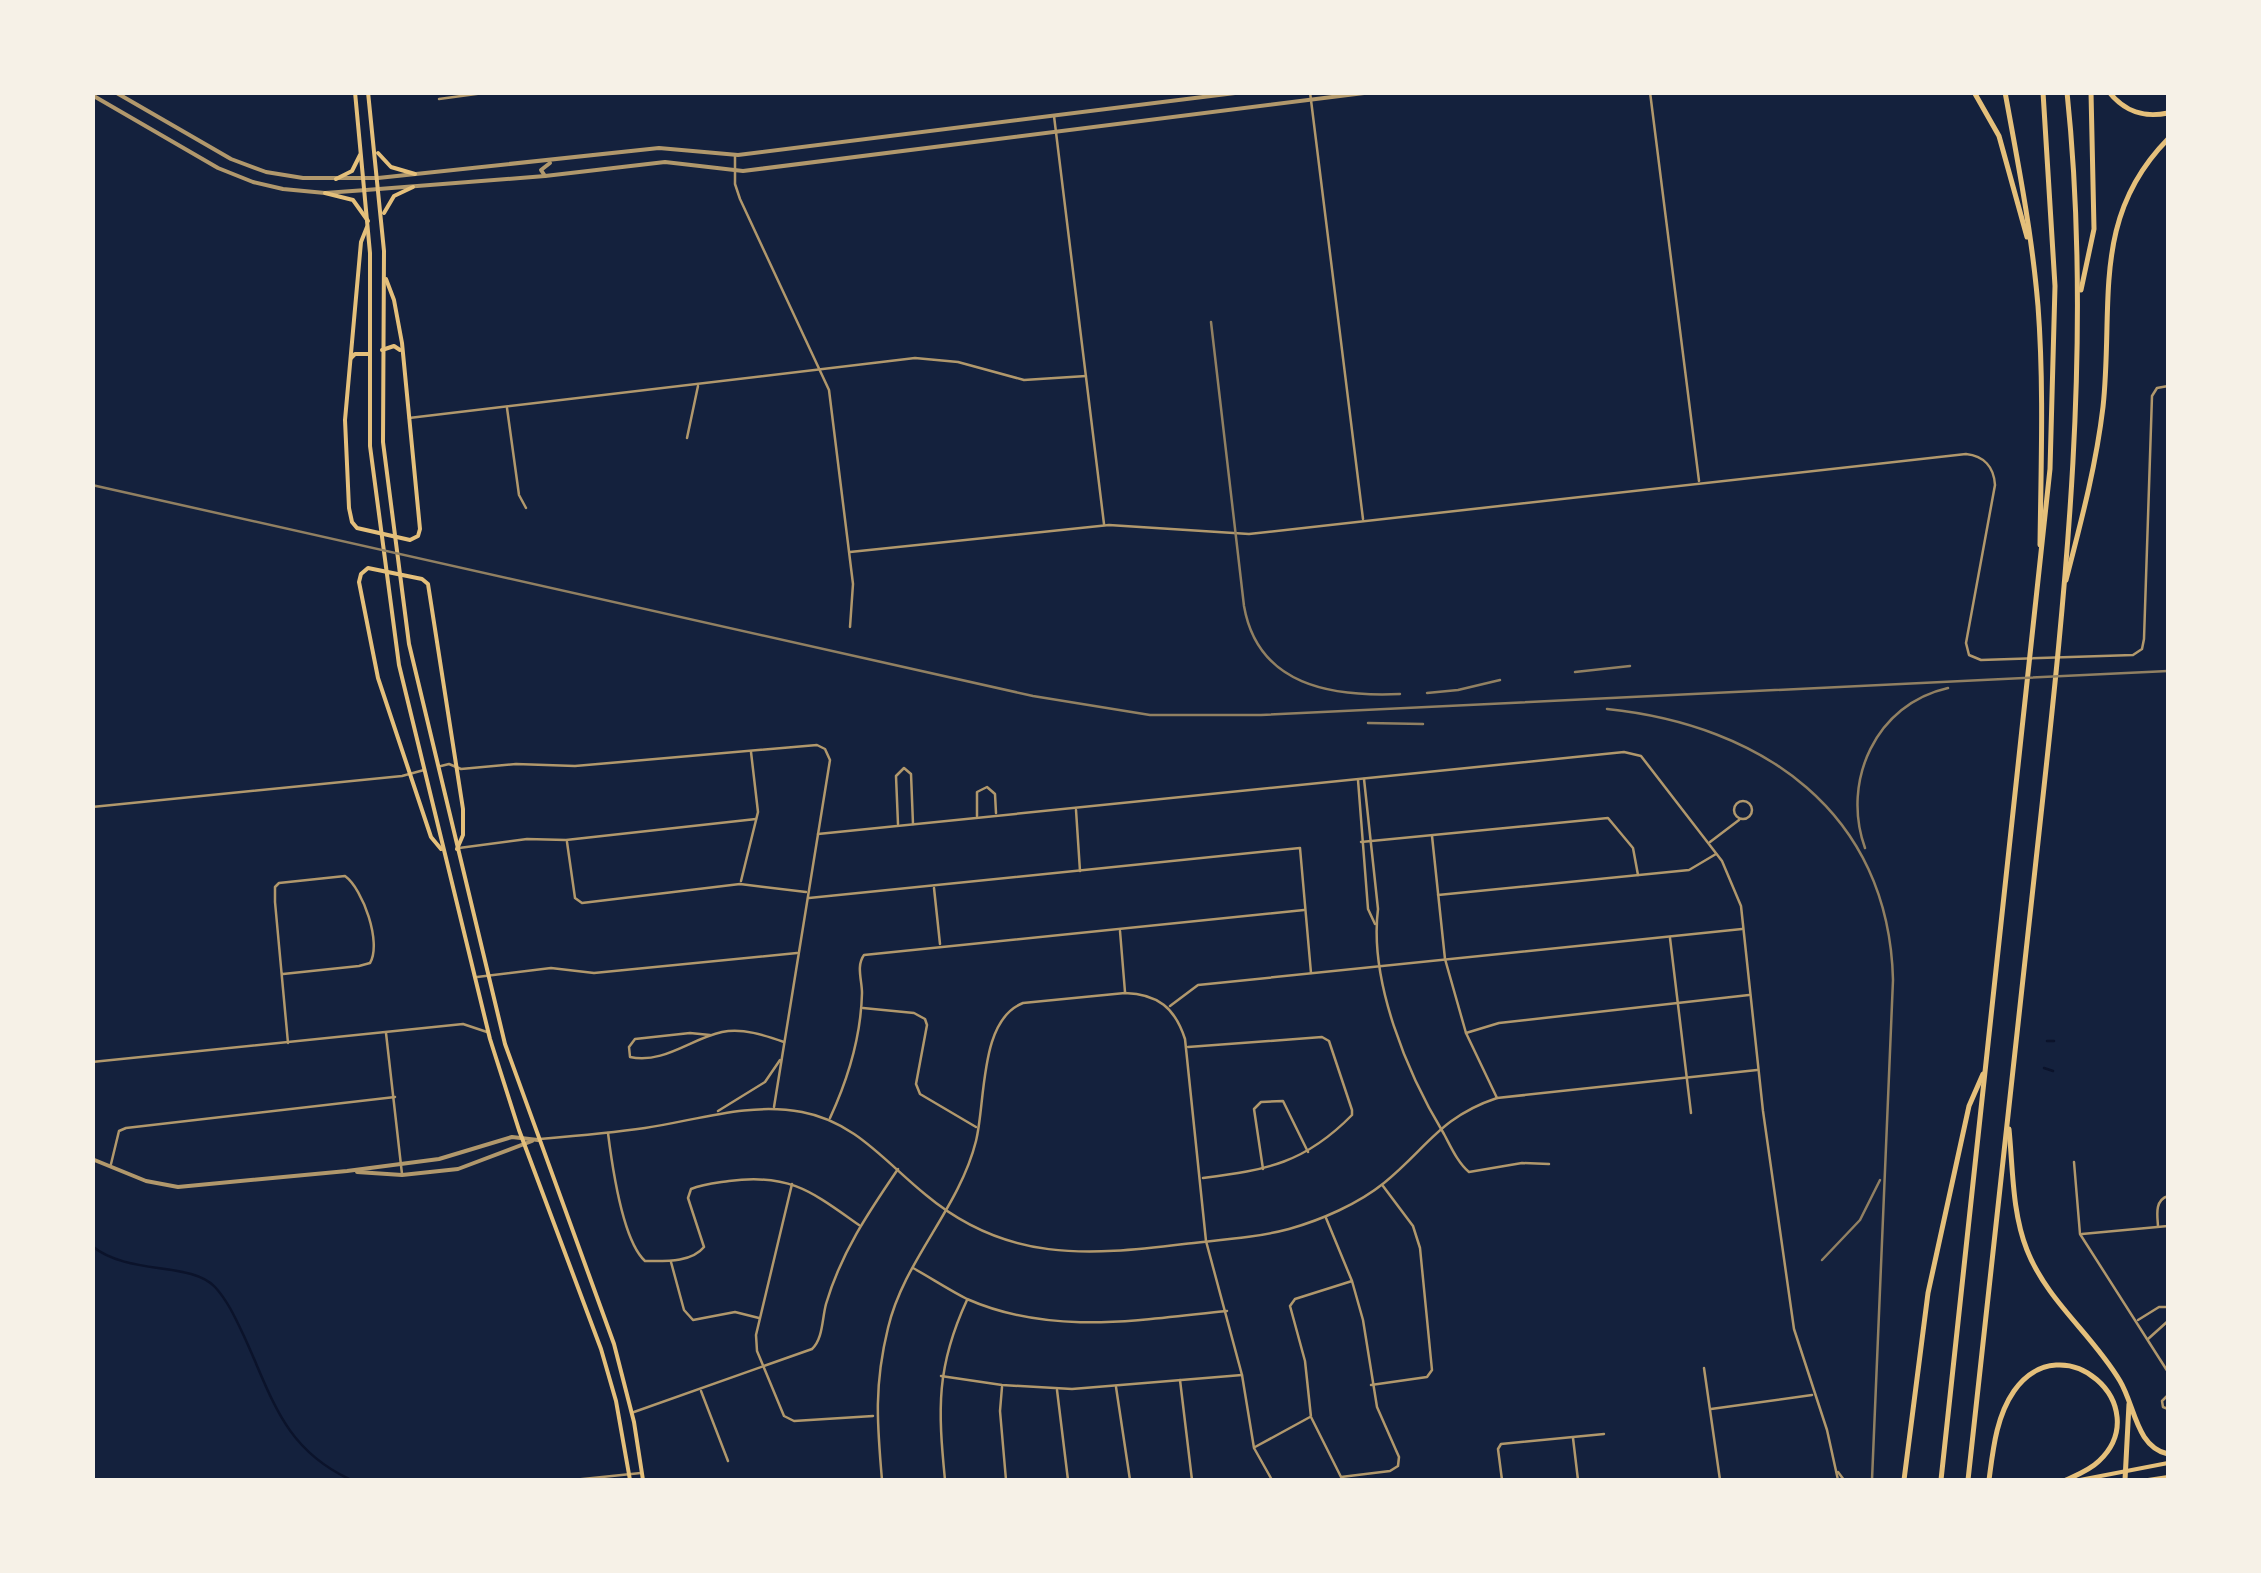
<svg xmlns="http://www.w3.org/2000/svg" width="2261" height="1573" viewBox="0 0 2261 1573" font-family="'Asap Condensed',sans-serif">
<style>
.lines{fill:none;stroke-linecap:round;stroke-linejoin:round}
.stream{stroke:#0b132b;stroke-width:2.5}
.minor{stroke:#b1986c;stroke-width:2.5}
.tertiary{stroke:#b1986c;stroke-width:4}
.secondary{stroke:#e5c07b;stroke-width:4}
.primary{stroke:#e5c07b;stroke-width:5}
.motorway{stroke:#e5c07b;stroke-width:5}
.rail{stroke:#918062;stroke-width:2.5}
</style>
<rect width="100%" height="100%" fill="#14213d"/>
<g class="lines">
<!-- stream -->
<g class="stream">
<polyline points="2047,1041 2054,1041"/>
<polyline points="2044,1068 2053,1071"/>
<path d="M92,1246C129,1276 190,1261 215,1287C227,1300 235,1317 243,1334C272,1396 282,1447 349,1479"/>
</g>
<!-- minor -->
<g class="minor">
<polyline points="1310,92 1363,519"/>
<polyline points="1650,92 1699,481"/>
<polyline points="439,99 491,92"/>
<polyline points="1054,116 1104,524"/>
<polyline points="735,156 735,184 740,199 829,390 853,584 850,627"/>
<polyline points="507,408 519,495 526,508"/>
<polyline points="409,418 915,358 958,362 1024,380 1086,376"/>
<polyline points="687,438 698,386"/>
<path d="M850,552L1109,525L1249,534L1966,454C1984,456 1994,467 1995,485L1966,643L1969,655L1981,660L2133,655L2142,649L2144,639L2152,396L2157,388L2168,386"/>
<polyline points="441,766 449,764 461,769 516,764 575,766 817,745 825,749 830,760 774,1107"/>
<path d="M1364,779L1378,909C1369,981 1407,1073 1444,1134C1451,1147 1458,1163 1469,1172L1522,1163L1549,1164"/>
<polyline points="1358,780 1368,909 1375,924"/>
<circle cx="1743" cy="810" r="9"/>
<polyline points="92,807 402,776 424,770"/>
<polyline points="1076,810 1080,871"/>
<polyline points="977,816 977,792 987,787 995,794 996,813"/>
<polyline points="898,824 896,776 904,768 911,774 913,824"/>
<polyline points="818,834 1624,752 1641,756 1722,861 1741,906 1763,1111 1794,1329 1827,1430 1838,1480"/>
<polyline points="1432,836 1445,959 1466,1033 1497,1098"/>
<polyline points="567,842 575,898 582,903 740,884 806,892"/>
<polyline points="1361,842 1608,818 1633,848 1638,875"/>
<polyline points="1710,842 1739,820"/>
<polyline points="459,848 527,839 566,840 756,819"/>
<polyline points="741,881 758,812 751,752"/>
<polyline points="934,888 940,944"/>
<polyline points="1438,895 1689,870 1716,854"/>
<polyline points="809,898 1300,848 1311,973"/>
<polyline points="1120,931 1125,992"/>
<polyline points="1670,938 1691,1113"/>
<path d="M283,974L359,966L370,963C382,943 363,889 345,876L279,883L275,887V902L288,1043"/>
<polyline points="477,977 551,968 594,973 797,953"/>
<polyline points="1170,1006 1198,985 1742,929"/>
<polyline points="863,1008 914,1013 925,1019 927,1025 916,1084 920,1094 976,1127"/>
<polyline points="386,1033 402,1174"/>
<polyline points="1466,1033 1499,1023 1749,995"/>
<path d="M710,1035L690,1033L635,1039L629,1047L630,1057C664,1064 690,1039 722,1032C743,1028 764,1035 784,1042"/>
<path d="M1188,1047L1322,1037L1329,1041L1352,1110V1115C1305,1163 1267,1170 1203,1178"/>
<polyline points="92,1062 463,1024 487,1032"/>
<polyline points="718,1111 765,1082 780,1060"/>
<path d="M830,1118C848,1079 861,1037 862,993C862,980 856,966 864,955L1304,910"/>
<path d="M608,1133C612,1165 622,1240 645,1261C664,1261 691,1263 704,1247L688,1198L691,1189C703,1184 716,1183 729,1181C790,1173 812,1192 859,1225"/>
<path d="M540,1139C575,1136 610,1133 645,1128C698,1120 748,1102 802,1112C856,1122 886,1163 926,1195C1006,1262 1087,1256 1184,1244C1219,1240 1255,1238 1289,1229C1321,1220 1358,1204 1384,1183C1427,1148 1440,1117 1497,1098L1757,1070"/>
<polyline points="2074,1162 2080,1234 2168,1372"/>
<polyline points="111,1164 119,1131 126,1128 395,1097"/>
<polyline points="1263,1169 1254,1109 1261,1102 1283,1101 1308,1152"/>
<polyline points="792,1184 756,1335 757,1351 784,1416 794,1421 873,1416"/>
<polyline points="1326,1218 1352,1281 1363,1320 1377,1407 1399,1457 1398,1466 1390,1471 1341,1477 1311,1417 1305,1361 1290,1306 1295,1299 1352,1281"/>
<path d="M2158,1226C2157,1214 2155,1200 2168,1196"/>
<polyline points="2082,1234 2168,1226"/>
<polyline points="671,1262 684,1310 693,1320 735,1312 759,1318"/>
<path d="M913,1268C931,1278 949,1290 967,1299C1051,1336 1139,1320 1227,1311"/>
<polyline points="2138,1320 2159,1307 2168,1307"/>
<polyline points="2148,1339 2168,1321"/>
<polyline points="1704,1368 1720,1480"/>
<polyline points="941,1376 1002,1385 1072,1389 1242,1375"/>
<polyline points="1180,1380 1192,1480"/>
<polyline points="1371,1385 1427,1377 1432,1370 1420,1248 1413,1226 1383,1186"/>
<polyline points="1002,1387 1000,1411 1006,1480"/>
<polyline points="1116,1387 1130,1480"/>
<polyline points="1057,1390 1068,1480"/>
<polyline points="701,1391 728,1461"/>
<polyline points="2168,1395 2162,1401 2163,1407 2168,1409"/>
<polyline points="1711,1409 1812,1395"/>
<path d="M634,1412L812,1349C823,1339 822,1319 826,1304C841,1253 868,1213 898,1169"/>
<polyline points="1573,1438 1578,1480"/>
<polyline points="1255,1447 1310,1417"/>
<polyline points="1838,1472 1844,1480"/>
<polyline points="573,1480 641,1473"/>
<path d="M882,1480C877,1423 874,1385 888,1328C904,1260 959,1209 976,1141C986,1101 979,1020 1023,1003L1125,993C1158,994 1175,1008 1185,1039L1206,1241L1242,1375L1254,1448L1272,1480"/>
<path d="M945,1480C938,1409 936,1367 967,1300"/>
<polyline points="1502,1480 1498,1449 1501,1444 1604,1434"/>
</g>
<!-- tertiary -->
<g class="tertiary">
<polyline points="115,92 231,159 266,172 303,178 378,178 659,148 738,155 1243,92"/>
<polyline points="92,95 218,168 253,182 283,189 325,193 366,190 545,176 665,162 743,171 1372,92"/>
<polyline points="545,176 541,170 550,163"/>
<polyline points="92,1159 146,1181 178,1187 347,1171 439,1159 512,1137 538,1140"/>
<polyline points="357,1172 402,1175 458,1169 532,1141"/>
</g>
<!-- secondary -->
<g class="secondary">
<polyline points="355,92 370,253 370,446 399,665 490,1039 519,1130 601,1349 616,1401 630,1480"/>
<polyline points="368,92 384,251 383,442 409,644 505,1044 614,1344 634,1422 643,1480"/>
<polyline points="378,153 391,167 415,174"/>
<polyline points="336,179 352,171 360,155"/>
<polyline points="325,193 353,200 368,221"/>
<polyline points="384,213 394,196 413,187"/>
<polyline points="367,227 361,242 345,420 349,508 352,522 357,528 410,540 418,536 420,529 402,343 394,300 386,279"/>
<polyline points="382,350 394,346 400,350"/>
<polyline points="351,358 355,354 369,354"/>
<polyline points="441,849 431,837 378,678 359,582 361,574 368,568 422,579 428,584 463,809 463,835 457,849"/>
<polyline points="2080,1480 2168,1463"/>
<polyline points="2148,1480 2168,1477"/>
</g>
<!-- primary -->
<g class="primary">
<path d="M2109,92C2125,112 2144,118 2168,113"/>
<path d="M1989,1480C1993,1450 1996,1417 2014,1391C2063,1322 2157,1406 2099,1461C2090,1470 2077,1475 2066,1480"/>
</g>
<!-- motorway -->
<g class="motorway">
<polyline points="1974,92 1999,136 2027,237"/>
<path d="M2005,92C2018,163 2032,234 2038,306C2044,385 2041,465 2040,545"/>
<polyline points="2081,290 2094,229 2091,92"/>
<path d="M2066,580C2081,522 2096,466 2103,407C2114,305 2090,218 2168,139"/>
<path d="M2009,1129C2013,1169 2012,1212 2027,1250C2047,1301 2093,1335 2120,1381C2135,1406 2136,1447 2168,1454"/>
<polyline points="1904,1480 1928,1293 1969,1106 1983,1074"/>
<polyline points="1941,1480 2050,469 2055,286 2043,92"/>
<path d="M1968,1480C1991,1265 2015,1049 2039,833C2066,587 2093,339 2067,92"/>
<polyline points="2125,1480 2129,1404"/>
</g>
<!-- rail -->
<g class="rail">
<path d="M1211,322L1244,606C1258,686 1332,697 1400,694"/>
<polyline points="92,485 1033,696 1150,715 1261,715 2168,671"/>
<polyline points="1575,672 1630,666"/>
<polyline points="1427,693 1458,690 1500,680"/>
<path d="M1607,709C1762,725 1889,812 1893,980L1872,1480"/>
<polyline points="1368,723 1423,724"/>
<path d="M1865,848C1841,781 1876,704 1948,688"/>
<polyline points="1822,1260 1860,1220 1880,1180"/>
</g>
</g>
<!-- border -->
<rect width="2261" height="1573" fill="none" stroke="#f6f1e7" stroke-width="190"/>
</svg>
